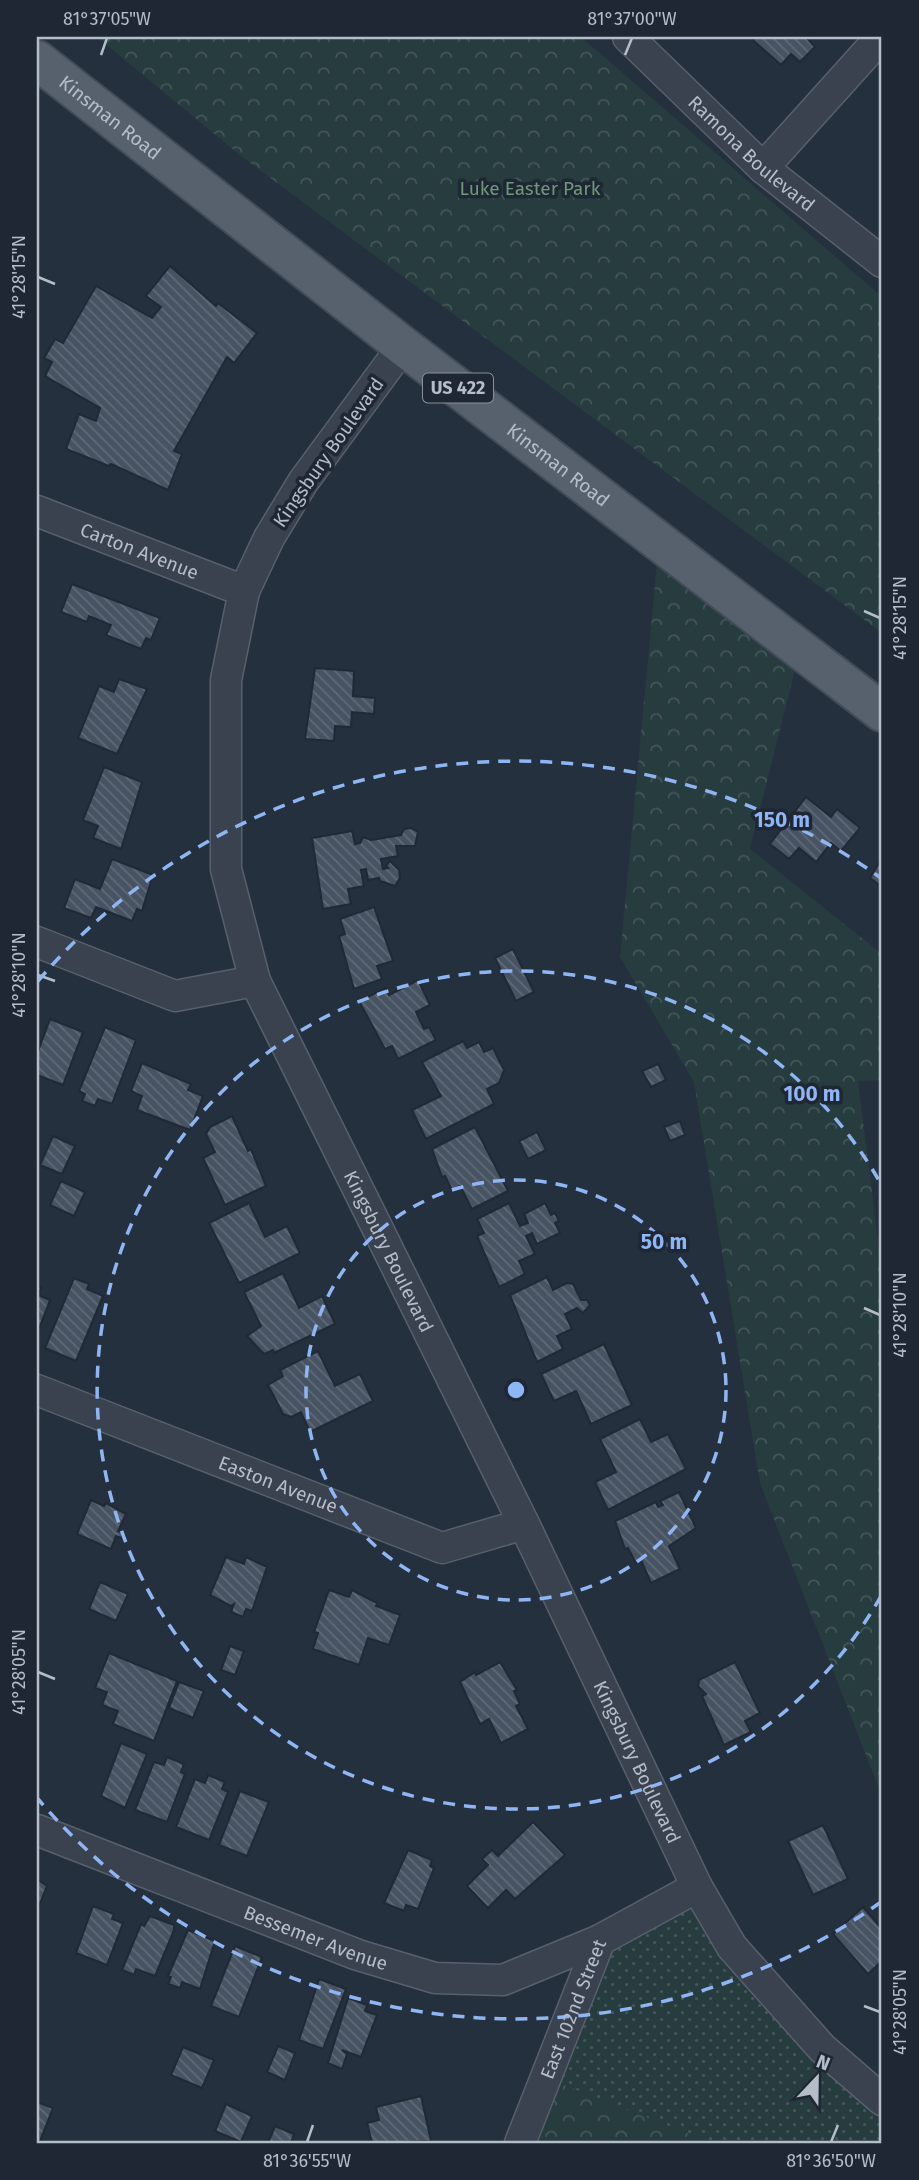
<svg xmlns="http://www.w3.org/2000/svg" width="919" height="2180" viewBox="0 0 919 2180" font-family="'Fira Sans',sans-serif">
<style>
.grass{fill:url(#grass-dots)}
.forest{fill:url(#forest-crowns)}
.building{fill:url(#building-back-hatch);stroke:#202935;stroke-width:2}
.lines{fill:none;stroke-linecap:round;stroke-linejoin:round}
.minor-casing{stroke:#57606c;stroke-width:33}
.primary-casing{stroke:#424b57;stroke-width:42}
.minor{stroke:#39424e;stroke-width:30}
.primary{stroke:#57616e;stroke-width:38}
.ticks{fill:none;stroke:#b5bdc9;stroke-width:2.5}
.ring{fill:none;stroke:#8fb6f4;stroke-width:3.5;stroke-dasharray:12 9}
.labels{text-anchor:middle;stroke-width:7;stroke-linejoin:round;paint-order:stroke}
.shield{fill:#1e2733;stroke:#88909c;stroke-width:2}
.shield-label{font-size:18px;font-weight:bold;fill:#b5bdc9}
.street-label{font-size:19px;fill:#b5bdc9;stroke:#1e2733}
.park-label{font-size:19px;fill:#6d9978;stroke:#1e2733}
.centre{fill:#8fb6f4;stroke:#1e2733;stroke-width:3.5}
.ring-label{font-size:21px;text-anchor:middle;font-weight:bold;fill:#8fb6f4;stroke:#1e2733;stroke-width:7;stroke-linejoin:round;paint-order:stroke}
.neatline{fill:none;stroke:#b5bdc9;stroke-width:2.5}
.ticks-label{font-size:18px;text-anchor:middle;fill:#b5bdc9}
</style>
<defs>
<pattern id="grass-dots" width="8" height="8" patternUnits="userSpaceOnUse" patternTransform="scale(1.75)"><rect width="8" height="8" fill="#273c3f"/><path d="M2 2h.1M6 6h.1" fill="none" stroke="#445659" stroke-width="1.8" stroke-linecap="round"/></pattern>
<pattern id="forest-crowns" width="20" height="18" patternUnits="userSpaceOnUse" patternTransform="scale(1.75)"><rect width="20" height="18" fill="#273c3f"/><path d="M2 6a3 3 0 1 1 6 0M12 15a3 3 0 1 1 6 0" fill="none" stroke="#445659"/></pattern>
<pattern id="building-back-hatch" width="6" height="6" patternUnits="userSpaceOnUse" patternTransform="scale(1.75)"><rect width="6" height="6" fill="#475362"/><path d="M-1 5l2 2M0 0l6 6M5-1l2 2" fill="none" stroke="#5f6a77"/></pattern>
</defs>
<rect width="100%" height="100%" fill="#25303e"/>
<!-- grass -->
<polygon class="grass" points="697,1887 882,2100 882,2143 706,2143 546,2078 600,1940"/>
<!-- forest -->
<g class="forest">
<polygon points="97,37 581,37 882,297 882,633 241,156"/>
<polygon points="659,542 800,650 750,849 882,954 882,1080 858,1081 882,1273 882,1796 760,1483 694,1082 620,957"/>
<polygon points="546,2078 702,2139 706,2143 520,2143"/>
</g>
<!-- building -->
<g class="building">
<polygon points="755,37 806,37 815,47 800,62 791,54 781,65 753,40"/>
<polygon points="170,266 216,306 218,303 257,333 234,363 227,357 174,451 182,454 168,490 111,464 109,466 66,449 79,414 96,421 100,408 45,376 52,362 44,358 55,339 63,343 96,286 152,318 161,307 146,296"/>
<polygon points="72,584 160,618 151,640 146,638 141,649 106,635 111,625 89,616 87,622 61,612"/>
<polygon points="315,668 354,671 353,696 375,698 374,714 352,712 351,727 335,726 334,741 305,739"/>
<polygon points="119,679 147,689 117,754 78,738 99,686 114,692"/>
<polygon points="104,767 142,782 121,849 93,838 98,826 83,820"/>
<polygon points="806,797 831,817 837,809 860,828 841,851 831,843 816,862 799,848 789,859 770,844"/>
<polygon points="411,828 418,832 415,846 396,846 398,856 381,859 383,869 388,868 386,866 390,861 399,870 400,878 395,886 380,881 379,878 368,880 366,869 361,870 364,886 348,889 351,904 323,909 312,838 352,831 355,844 360,843 363,837 371,840 401,835 404,829"/>
<polygon points="882,858 882,887 870,878"/>
<polygon points="112,859 153,875 142,911 137,909 132,921 96,907 91,918 64,908 75,879 100,889"/>
<polygon points="374,907 393,961 377,966 382,979 354,989 339,936 345,934 340,919"/>
<polygon points="513,949 534,992 516,1001 495,958"/>
<polygon points="418,980 430,1005 416,1012 424,1029 429,1027 436,1040 398,1059 392,1046 385,1049 359,1001 386,988 389,995"/>
<polygon points="50,1019 83,1032 63,1085 37,1075 37,1054"/>
<polygon points="105,1027 136,1040 112,1104 98,1099 95,1106 82,1101 85,1094 79,1091"/>
<polygon points="463,1041 467,1048 479,1042 484,1052 493,1048 504,1070 499,1083 487,1089 494,1104 426,1139 412,1110 441,1096 422,1062"/>
<polygon points="142,1063 191,1084 188,1090 203,1096 190,1130 137,1110 142,1096 131,1091"/>
<polygon points="658,1064 666,1080 651,1087 642,1071"/>
<polygon points="232,1116 248,1151 251,1149 266,1186 225,1205 203,1158 215,1152 206,1134 210,1127"/>
<polygon points="680,1121 685,1135 670,1141 664,1127"/>
<polygon points="475,1127 508,1191 472,1209 460,1186 452,1190 445,1176 442,1177 432,1149"/>
<polygon points="537,1132 546,1150 528,1159 519,1141"/>
<polygon points="53,1136 75,1146 62,1174 40,1165"/>
<polygon points="61,1181 85,1192 74,1216 50,1205"/>
<polygon points="249,1203 265,1237 287,1226 300,1253 239,1283 209,1223"/>
<polygon points="509,1203 520,1226 528,1223 524,1214 545,1203 551,1215 555,1213 559,1221 555,1223 560,1233 537,1244 532,1233 526,1236 535,1254 519,1261 525,1274 499,1287 477,1236 484,1233 477,1219"/>
<polygon points="283,1273 299,1308 322,1296 335,1324 274,1353 273,1350 264,1354 247,1336 261,1326 244,1292"/>
<polygon points="547,1277 553,1290 567,1283 573,1284 581,1300 587,1300 590,1305 583,1313 577,1308 565,1314 572,1329 557,1336 563,1349 537,1362 510,1295"/>
<polygon points="74,1278 89,1284 87,1289 103,1296 76,1361 45,1348"/>
<polygon points="37,1286 41,1288 38,1295 50,1300 37,1334"/>
<polygon points="604,1344 632,1405 591,1424 576,1391 554,1401 541,1374"/>
<polygon points="318,1351 335,1386 360,1374 373,1401 310,1432 301,1412 291,1417 283,1414 268,1385 283,1376 280,1370"/>
<polygon points="640,1419 651,1442 668,1434 686,1469 608,1510 595,1482 616,1472 600,1439"/>
<polygon points="679,1492 696,1528 669,1546 680,1569 651,1583 641,1560 636,1563 628,1548 625,1549 615,1521 656,1502 658,1507 663,1505 660,1501"/>
<polygon points="91,1500 104,1506 106,1503 126,1514 118,1531 123,1533 121,1538 116,1536 111,1549 77,1534"/>
<polygon points="226,1557 244,1564 246,1557 267,1567 252,1611 246,1609 243,1617 231,1612 234,1604 231,1606 210,1595"/>
<polygon points="100,1582 128,1594 116,1621 89,1609"/>
<polygon points="329,1590 349,1597 352,1590 377,1603 376,1606 400,1615 389,1645 368,1638 359,1665 313,1649 318,1633 314,1632"/>
<polygon points="230,1646 244,1651 235,1675 221,1670"/>
<polygon points="109,1653 177,1681 154,1741 113,1724 118,1711 102,1705 107,1692 95,1688"/>
<polygon points="500,1662 517,1690 514,1691 520,1704 516,1706 528,1729 501,1743 489,1719 480,1724 460,1682 475,1672 476,1675"/>
<polygon points="735,1662 760,1713 745,1721 751,1732 724,1745 702,1696 706,1694 698,1686 699,1680"/>
<polygon points="179,1682 204,1691 193,1718 169,1708"/>
<polygon points="121,1743 147,1754 125,1808 101,1796"/>
<polygon points="167,1757 184,1764 181,1772 185,1774 167,1822 135,1810 154,1762 164,1765"/>
<polygon points="208,1775 225,1782 222,1789 228,1792 209,1840 176,1827 195,1779 205,1783"/>
<polygon points="240,1791 269,1802 247,1856 219,1845"/>
<polygon points="533,1822 565,1855 515,1899 506,1890 488,1908 467,1886 488,1865 482,1859 492,1850 498,1856"/>
<polygon points="823,1825 848,1879 813,1895 788,1841"/>
<polygon points="408,1850 432,1860 430,1866 434,1868 418,1909 406,1905 404,1911 384,1903"/>
<polygon points="37,1879 47,1886 37,1911"/>
<polygon points="93,1906 114,1914 112,1919 123,1923 107,1965 76,1953"/>
<polygon points="863,1907 882,1929 882,1961 868,1974 833,1934"/>
<polygon points="150,1916 174,1925 174,1930 155,1976 136,1969 134,1975 122,1970 141,1924 144,1926"/>
<polygon points="188,1930 215,1941 200,1989 182,1982 180,1988 168,1984 171,1977 168,1976"/>
<polygon points="235,1946 262,1957 239,2017 211,2006"/>
<polygon points="319,1979 346,1989 323,2049 299,2040"/>
<polygon points="348,1998 367,2005 365,2011 377,2015 361,2057 342,2050 347,2054 342,2069 328,2063"/>
<polygon points="278,2046 295,2053 285,2080 267,2072"/>
<polygon points="183,2047 214,2060 202,2088 171,2075"/>
<polygon points="421,2096 431,2141 372,2143 367,2123 379,2120 376,2107"/>
<polygon points="37,2102 53,2108 40,2141 37,2140"/>
<polygon points="226,2104 252,2116 241,2142 215,2131"/>
<polygon points="275,2126 294,2134 291,2143 268,2143"/>
</g>
<g class="lines">
<defs>
<g id="minor">
<path id="s1" d="M628,37L763,168L882,262"/>
<polyline points="763,168 881,37"/>
<path id="s2" d="M403,346L303,482L269,538L244,591L226,680V869L255,981L524,1524L697,1887L732,1947L822,2048L882,2100"/>
<path id="s3" d="M37,511L244,591"/>
<polyline points="37,942 175,996 255,981"/>
<path id="s4" d="M37,1390L442,1548L524,1524"/>
<path id="s5" d="M37,1830L358,1955L435,1978L503,1980L600,1940L697,1887"/>
<path id="s6" d="M520,2143L600,1940"/>
</g>
<g id="primary">
<path id="s7" d="M37,60L403,346L882,712"/>
</g>
</defs>
<!-- minor casing -->
<use href="#minor" class="minor-casing"/>
<!-- primary casing -->
<use href="#primary" class="primary-casing"/>
<!-- minor -->
<use href="#minor" class="minor"/>
<!-- primary -->
<use href="#primary" class="primary"/>
</g>
<!-- ticks -->
<path class="ticks" d="M101,55L107,38M625,55L632,38M38,277L55,284M864,611L880,618M38,975L55,981M864,1308L880,1315M38,1672L55,1679M864,2006L880,2012M307,2142L313,2125M831,2142L838,2125"/>
<!-- distance rings -->
<g class="ring">
<circle cx="516" cy="1390" r="210"/>
<path d="M881 1596A419 419 0 1 1 881 1184"/>
<path d="M881 1902A629 629 0 0 1 38 1799M38 981A629 629 0 0 1 881 878"/>
</g>
<g class="labels">
<!-- shield labels -->
<rect class="shield" x="423" y="373.5" width="70" height="29" rx="5"/>
<g class="shield-label">
<text x="458" y="394">US 422</text>
</g>
<!-- street labels -->
<g class="street-label">
<text dy="7" stroke="none"><textPath href="#s7" startOffset="93">Kinsman Road</textPath></text>
<text dy="7" stroke="none"><textPath href="#s1" startOffset="170">Ramona Boulevard</textPath></text>
<text transform="translate(328 452) rotate(-55)" y="7">Kingsbury Boulevard</text>
<text dy="7" stroke="none"><textPath href="#s7" startOffset="660">Kinsman Road</textPath></text>
<text dy="7" stroke="none"><textPath href="#s3" startOffset="110">Carton Avenue</textPath></text>
<text dy="7" stroke="none"><textPath href="#s2" startOffset="990">Kingsbury Boulevard</textPath></text>
<text dy="7" stroke="none"><textPath href="#s4" startOffset="259">Easton Avenue</textPath></text>
<text dy="7" stroke="none"><textPath href="#s2" startOffset="1558">Kingsbury Boulevard</textPath></text>
<text dy="7" stroke="none"><textPath href="#s5" startOffset="299">Bessemer Avenue</textPath></text>
<text dy="7" stroke="none"><textPath href="#s6" startOffset="144">East 102nd Street</textPath></text>
</g>
<!-- park labels -->
<g class="park-label">
<text x="530" y="195">Luke Easter Park</text>
</g>
</g>
<circle cx="516" cy="1390" r="10" class="centre"/>
<g class="ring-label">
<text x="782" y="827">150 m</text>
<text x="812" y="1101">100 m</text>
<text x="664" y="1249">50 m</text>
</g>
<!-- border -->
<rect width="919" height="2180" fill="none" stroke="#1e2733" stroke-width="77"/>
<!-- north arrow -->
<g transform="translate(817 2078) rotate(22)" stroke="#1e2733" stroke-width="5" paint-order="stroke">
<path d="M0-5L12 26L0 18L-12 26Z" fill="#b5bdc9"/>
<text y="-10" font-size="19" font-weight="bold" text-anchor="middle" fill="#b5bdc9">N</text>
</g>
<rect x="38" y="38" width="842" height="2104" class="neatline"/>
<g class="ticks-label">
<text x="107" y="25">81°37'05"W</text>
<text x="632" y="25">81°37'00"W</text>
<text transform="translate(19 277) rotate(-90)" y="6">41°28'15"N</text>
<text transform="translate(900 618) rotate(-90)" y="6">41°28'15"N</text>
<text transform="translate(19 975) rotate(-90)" y="6">41°28'10"N</text>
<text transform="translate(900 1315) rotate(-90)" y="6">41°28'10"N</text>
<text transform="translate(19 1672) rotate(-90)" y="6">41°28'05"N</text>
<text transform="translate(900 2012) rotate(-90)" y="6">41°28'05"N</text>
<text x="307" y="2167">81°36'55"W</text>
<text x="831" y="2167">81°36'50"W</text>
</g>
</svg>
